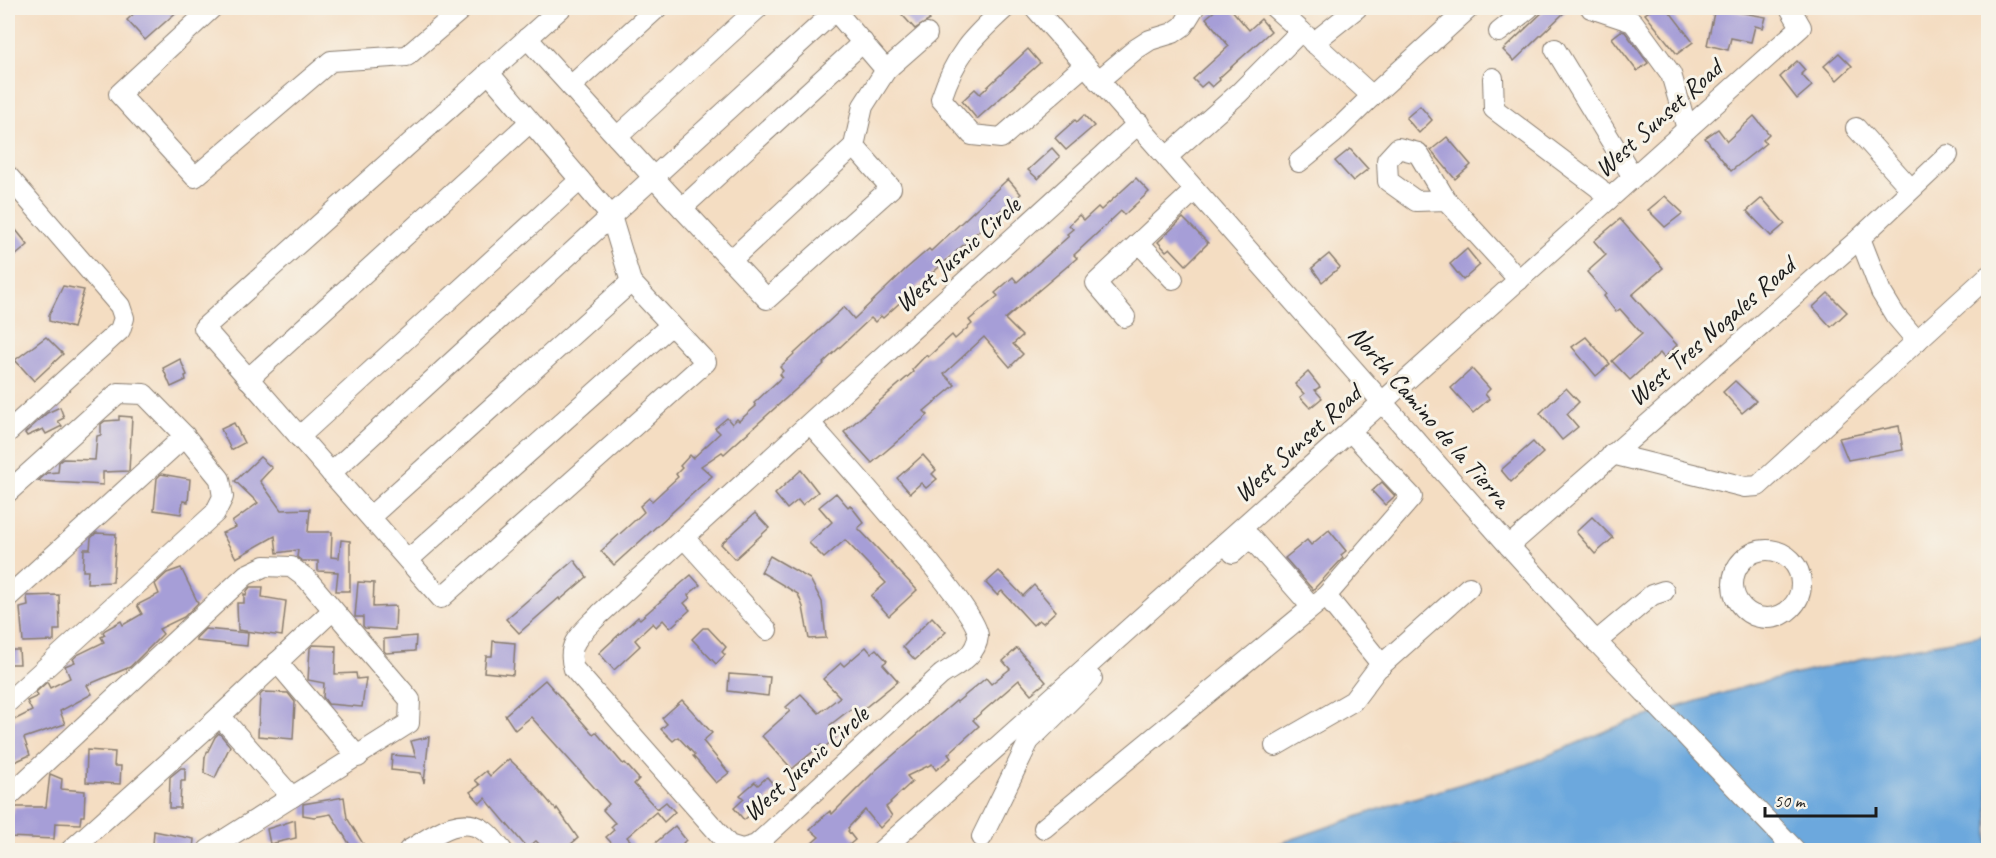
<svg xmlns="http://www.w3.org/2000/svg" width="1996" height="858" viewBox="0 0 1996 858" font-family="Caveat,sans-serif">
<style>
.water{fill:#6ca8dd;stroke:#44627c;stroke-width:1.5}
.building{fill:#a69ed7}
.lines{fill:none;stroke-linecap:round;stroke-linejoin:round}
.minor-casing{stroke:#887c6f;stroke-width:22}
.minor{stroke:#fff;stroke-width:20}
.labels{text-anchor:middle;stroke-width:6;stroke-linejoin:round;paint-order:stroke}
.street-label{font-size:26px;fill:#1c1c1c;stroke:#f7f3e8}
</style>
<rect width="100%" height="100%" fill="#f7f3e8"/>
<filter id="ink" filterUnits="userSpaceOnUse"><feTurbulence type="fractalNoise" baseFrequency=".0167" numOctaves="2"/><feDisplacementMap in="SourceGraphic" scale="12" xChannelSelector="R" yChannelSelector="G"/><feConvolveMatrix kernelMatrix="1 2 1 2 8 2 1 2 1" color-interpolation-filters="sRGB"/></filter>
<filter id="wash" filterUnits="userSpaceOnUse"><feTurbulence type="fractalNoise" baseFrequency=".008" numOctaves="4" result="noise"/><feDisplacementMap in="SourceGraphic" scale="24" xChannelSelector="R" yChannelSelector="G"/><feGaussianBlur stdDeviation="1.35" result="paint"/><feColorMatrix in="noise" values="0 0 0 0 0 0 0 0 0 0 0 0 0 0 0 0 0 1.4 0 .05"/><feComposite in="paint" operator="in"/></filter>
<g filter="url(#wash)">
<rect width="100%" height="100%" fill="#f4ddc2"/>
<!-- water -->
<polygon class="water" points="1988,634 1988,849 1981,850 1261,850 1394,804 1525,765 1628,722 1747,686 1881,654"/>
<g id="blocks">
<!-- building -->
<g class="building">
<polygon points="140,8 181,8 145,40 127,20"/>
<polygon points="896,8 919,8 930,20 915,29"/>
<polygon points="1218,8 1230,8 1249,30 1261,19 1271,31 1219,78 1220,80 1212,87 1207,82 1201,87 1193,79 1229,46 1206,18"/>
<polygon points="1547,8 1569,8 1514,61 1503,50"/>
<polygon points="1654,8 1667,8 1693,42 1677,54 1645,14"/>
<polygon points="1715,8 1766,17 1763,28 1755,26 1751,42 1731,38 1728,50 1707,45"/>
<polygon points="1621,31 1625,32 1648,63 1637,71 1612,38"/>
<polygon points="1028,49 1040,63 977,119 962,101 975,89 980,94"/>
<polygon points="1839,53 1852,66 1837,80 1824,66"/>
<polygon points="1797,61 1805,70 1801,74 1812,86 1797,99 1780,77"/>
<polygon points="1420,106 1432,120 1419,133 1406,118"/>
<polygon points="1084,115 1094,126 1066,150 1055,138 1075,120 1077,122"/>
<polygon points="1754,116 1769,134 1763,140 1766,143 1731,171 1705,138 1718,129 1727,141"/>
<polygon points="1447,137 1471,165 1455,179 1431,150"/>
<polygon points="1052,148 1060,157 1038,179 1028,170"/>
<polygon points="1350,149 1368,169 1353,181 1335,161"/>
<polygon points="1136,178 1149,192 1124,215 1121,211 1074,255 1077,258 1005,319 1022,336 1013,344 1023,354 1010,367 984,337 944,374 955,385 924,411 928,415 872,463 844,432 913,372 912,370 926,355 928,357 952,335 955,339 972,324 969,320 998,296 995,293 1013,277 1017,282 1069,236 1067,234 1073,229 1069,225 1079,215 1084,220 1098,207 1101,210"/>
<polygon points="1008,179 1021,194 981,226 982,228 883,318 881,316 875,322 871,318 823,363 824,364 724,454 722,452 701,466 712,476 614,565 601,551 644,512 640,506 649,498 652,501 678,477 676,474 682,468 680,466 690,455 693,458 720,433 715,428 727,418 732,424 737,419 739,421 756,406 754,403 782,377 780,374 783,371 780,367 844,307 854,319 907,268 929,249 931,251"/>
<polygon points="1665,196 1683,213 1665,227 1648,210"/>
<polygon points="1762,198 1785,224 1771,236 1747,211"/>
<polygon points="1183,218 1208,243 1186,265 1170,248 1166,251 1158,242"/>
<polygon points="1620,219 1663,268 1632,295 1677,345 1664,358 1660,353 1630,380 1612,361 1642,334 1620,309 1616,312 1604,296 1606,294 1587,272 1606,255 1594,241"/>
<polygon points="16,230 28,245 8,262 8,236"/>
<polygon points="1467,249 1480,265 1463,280 1450,264"/>
<polygon points="1329,254 1340,267 1322,282 1312,268"/>
<polygon points="63,286 84,290 73,328 49,321 49,315"/>
<polygon points="1828,293 1847,312 1831,327 1813,307"/>
<polygon points="46,337 63,354 34,381 15,360"/>
<polygon points="1586,337 1610,364 1596,376 1572,347"/>
<polygon points="180,359 187,375 185,376 186,380 171,387 163,368"/>
<polygon points="1472,369 1490,389 1485,394 1489,399 1473,413 1451,388"/>
<polygon points="1308,372 1320,387 1315,390 1322,398 1310,408 1300,397 1304,394 1295,384"/>
<polygon points="1735,381 1756,401 1742,413 1723,392"/>
<polygon points="1566,388 1579,402 1567,414 1578,427 1562,440 1540,413"/>
<polygon points="60,407 64,418 58,421 62,426 46,434 43,429 27,436 25,433 47,413"/>
<polygon points="119,416 132,417 129,471 103,472 103,485 38,481 47,473 58,472 59,462 63,459 95,460 97,436 101,435 101,424 105,421 119,420"/>
<polygon points="234,423 244,443 231,450 221,429"/>
<polygon points="1899,426 1903,450 1848,460 1839,438"/>
<polygon points="1533,442 1543,453 1511,482 1501,470"/>
<polygon points="923,455 936,470 932,474 937,479 926,488 921,483 910,493 897,478"/>
<polygon points="260,457 272,468 260,481 281,510 310,509 308,532 332,532 331,557 339,558 341,540 350,541 350,591 336,591 338,572 318,571 318,561 302,561 297,557 298,550 277,553 275,536 236,558 222,533 236,527 232,522 258,503 235,481"/>
<polygon points="801,470 818,492 802,505 798,500 787,509 775,494"/>
<polygon points="161,474 190,479 188,502 183,501 181,514 154,510 157,478"/>
<polygon points="1382,482 1395,496 1385,505 1372,491"/>
<polygon points="836,493 848,507 850,505 864,523 858,528 917,590 889,616 871,596 886,583 845,540 824,558 809,543 832,522 819,507"/>
<polygon points="755,513 769,528 735,559 721,544"/>
<polygon points="1592,517 1613,538 1595,554 1576,532"/>
<polygon points="1329,530 1346,551 1341,555 1343,558 1313,590 1285,558 1307,540 1311,545"/>
<polygon points="96,533 116,534 113,582 87,583 88,571 83,571 84,549 90,549 91,538"/>
<polygon points="770,556 810,579 822,602 826,638 809,639 803,607 798,594 761,572"/>
<polygon points="574,560 587,577 560,600 559,598 519,633 506,619"/>
<polygon points="181,568 198,603 184,617 159,629 163,634 130,667 87,685 92,694 60,711 65,724 24,738 30,755 8,765 8,723 32,711 27,701 38,696 36,692 47,682 50,688 70,678 65,666 75,662 73,659 77,655 104,642 101,637 105,635 103,632 105,630 121,621 123,625 142,614 137,605 159,594 155,584 167,573"/>
<polygon points="999,571 1023,596 1034,585 1056,611 1043,623 1039,620 1033,625 1002,591 997,595 986,583"/>
<polygon points="691,575 700,585 688,595 690,598 684,603 690,610 670,628 663,620 656,627 653,623 635,640 640,646 614,670 599,653 638,617 640,619"/>
<polygon points="358,582 374,583 373,607 396,606 395,630 365,628 363,626 363,617 355,617"/>
<polygon points="250,587 263,587 262,597 286,601 282,636 238,630 237,603 244,603 244,594 246,595 247,591"/>
<polygon points="59,595 60,630 54,630 54,641 23,642 20,608 28,606 27,596"/>
<polygon points="932,617 946,632 915,660 903,647"/>
<polygon points="703,628 708,628 726,647 722,652 725,655 716,664 692,639"/>
<polygon points="205,629 248,633 247,646 196,641 196,638"/>
<polygon points="416,636 415,651 386,653 384,651 384,639"/>
<polygon points="493,641 515,643 513,675 484,672 486,656 492,656"/>
<polygon points="313,645 336,646 335,674 356,673 357,679 366,678 362,707 328,704 323,697 324,683 308,680 310,648"/>
<polygon points="866,647 871,653 876,649 887,661 883,664 898,681 856,715 852,708 830,725 839,734 824,748 821,745 792,769 762,736 790,711 786,707 801,694 819,713 840,697 823,679 841,663 844,666"/>
<polygon points="1017,648 1046,682 1031,694 1019,680 973,720 979,726 948,754 951,758 936,770 932,764 907,776 912,782 890,802 891,803 886,807 892,816 880,828 865,810 848,828 849,830 848,831 855,840 843,850 804,850 819,837 810,829 830,811 832,814 877,769 956,701 957,702 986,678 991,684 1010,669 1003,661"/>
<polygon points="8,650 19,650 20,664 8,664"/>
<polygon points="729,674 770,677 768,696 728,691"/>
<polygon points="545,680 593,734 596,732 623,764 625,763 639,779 634,784 657,809 666,802 675,812 664,822 656,812 627,837 639,850 618,850 606,837 614,830 611,827 615,823 603,810 609,804 531,717 515,730 505,715"/>
<polygon points="263,692 288,693 295,702 293,739 258,736 260,695"/>
<polygon points="682,700 712,733 703,741 729,773 716,783 693,756 695,755 678,737 673,741 661,729 667,724 662,718"/>
<polygon points="219,733 230,746 215,778 204,773 205,757 215,737"/>
<polygon points="429,737 424,783 421,773 391,770 392,755 416,757 411,741"/>
<polygon points="87,750 115,752 114,766 121,766 120,784 86,782"/>
<polygon points="509,759 527,776 556,810 557,808 578,838 564,850 545,850 536,841 527,848 485,798 480,803 470,792 480,785 475,780 486,771 490,776"/>
<polygon points="181,768 185,768 185,781 181,781 180,808 169,808 170,777"/>
<polygon points="50,774 62,779 61,789 85,791 84,816 81,816 80,824 55,823 54,839 8,837 8,813 13,813 14,807 46,807"/>
<polygon points="767,777 778,790 744,820 734,808 744,799 740,795 755,782 758,785"/>
<polygon points="344,797 347,818 367,850 353,850 331,814 314,817 303,815 303,804"/>
<polygon points="295,820 296,838 270,844 267,829"/>
<polygon points="675,826 686,840 683,843 689,850 647,850"/>
<polygon points="154,831 194,839 193,850 179,850 153,845"/>
</g>
</g>
</g>
<g filter="url(#ink)">
<use href="#blocks" fill-opacity="0" stroke="#887c6f" stroke-width="1.5"/>
<g class="lines">
<defs>
<g id="minor">
<polyline points="212,8 119,94 195,177 331,61 407,56 463,8"/>
<polyline points="833,8 886,70 927,34"/>
<path d="M1005,8C971,39 956,54 941,99L972,135L1001,138L1085,65"/>
<polyline points="1035,8 1509,546 1589,634 1795,850"/>
<polyline points="1591,8 1633,22 1671,74 1687,129"/>
<polyline points="1499,32 1529,8"/>
<polyline points="527,38 666,191 767,299 891,188 854,146 863,106 886,70"/>
<polyline points="1313,43 1357,8"/>
<polyline points="1555,49 1633,177"/>
<polyline points="488,72 611,216 631,282"/>
<polyline points="1493,78 1494,109 1599,188 1608,200"/>
<polyline points="1098,81 1136,49 1150,40 1173,33 1183,26 1194,8"/>
<polyline points="571,86 657,8"/>
<polyline points="1371,97 1469,8"/>
<polyline points="1856,128 1911,189"/>
<polyline points="617,137 758,8"/>
<polyline points="1168,156 1239,93 1301,31 1275,8"/>
<polyline points="1299,162 1333,134 1371,97 1370,94 1301,31"/>
<polyline points="8,176 120,306 124,318 120,330 8,432"/>
<polyline points="1446,200 1418,153 1398,148 1387,160 1388,181 1416,201 1446,200 1519,280"/>
<polyline points="682,208 863,42"/>
<polyline points="1860,238 1881,292 1895,315 1917,341"/>
<polyline points="1139,243 1173,279"/>
<polyline points="731,260 854,146"/>
<polyline points="1125,317 1096,283 1195,190"/>
<polyline points="248,379 530,122"/>
<path d="M810,423C835,452 979,611 978,636C976,657 956,665 941,675L756,845L742,849L729,845L574,669C565,643 583,632 600,614L1139,123"/>
<polyline points="299,437 580,180"/>
<polyline points="1612,454 1745,487 1758,486 1988,276"/>
<polyline points="331,473 836,10"/>
<polyline points="8,492 118,393 144,394 185,436 220,479 223,497 215,513 8,702"/>
<polyline points="370,517 631,282 706,362 441,598 204,328 561,8"/>
<polyline points="685,539 767,630"/>
<polyline points="1509,546 1860,238 1948,155"/>
<circle cx="1767" cy="584" r="34"/>
<polyline points="1233,553 1250,537 1312,607"/>
<polyline points="408,560 671,325"/>
<polyline points="1326,596 1382,665"/>
<polyline points="8,597 185,436"/>
<polyline points="1596,642 1652,595 1664,591"/>
<polyline points="277,662 358,757"/>
<polyline points="220,716 292,797"/>
<polyline points="1275,746 1353,701 1377,669 1469,587"/>
<polyline points="8,797 246,575 265,566 291,567 307,579 410,700 409,723 208,850"/>
<polyline points="1044,828 1326,596 1412,497 1350,431"/>
<polyline points="982,837 1029,741 1092,679"/>
<polyline points="71,850 220,716 333,610"/>
<path d="M409,850C429,839 459,813 483,830C491,835 496,844 502,850"/>
<polyline points="882,850 1801,27 1790,8"/>
</g>
</defs>
<!-- minor casing -->
<use href="#minor" class="minor-casing"/>
<!-- minor -->
<use href="#minor" class="minor"/>
</g>
</g>
<g class="labels">
<!-- street labels -->
<g class="street-label">
<text transform="translate(1658 118) rotate(-42)" y="9">West Sunset Road</text>
<text transform="translate(957 254) rotate(-42)" y="9">West Jusnic Circle</text>
<text transform="translate(1711 331) rotate(-41)" y="9">West Tres Nogales Road</text>
<text transform="translate(1430 416) rotate(49)" y="9">North Camino de la Tierra</text>
<text transform="translate(1297 443) rotate(-42)" y="9">West Sunset Road</text>
<text transform="translate(805 763) rotate(-42)" y="9">West Jusnic Circle</text>
</g>
</g>
<!-- margin -->
<rect width="1996" height="858" fill="none" stroke="#f7f3e8" stroke-width="30"/>
<!-- scale -->
<path d="M1765 807v9h111v-9" fill="none" stroke="#1c1c1c" stroke-width="3"/>
<text x="1774" y="807" font-size="18" fill="#1c1c1c" stroke="#f7f3e8" stroke-width="4.5" paint-order="stroke">50 m</text>
</svg>
